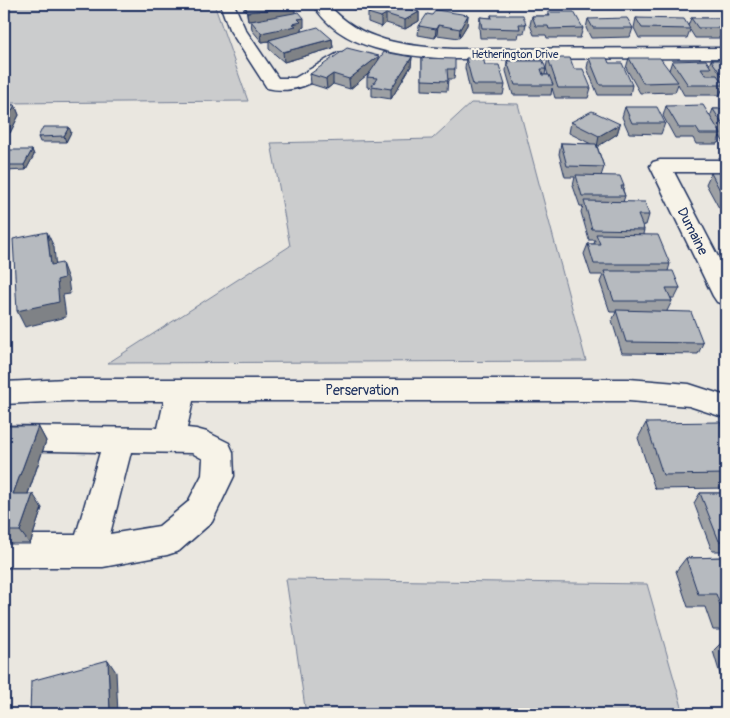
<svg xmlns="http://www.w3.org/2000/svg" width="730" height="718" viewBox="0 0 730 718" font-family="Pangolin,sans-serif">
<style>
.green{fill:#cbcccd;stroke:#737e96}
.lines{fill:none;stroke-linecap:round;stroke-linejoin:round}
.minor-casing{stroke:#1b2f5e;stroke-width:3}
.minor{fill:#f7f3e8;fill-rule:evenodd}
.wall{fill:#9da0a4;stroke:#1b2f5e}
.shaded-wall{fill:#7f8286;stroke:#1b2f5e}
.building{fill:#b6babf;stroke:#1b2f5e}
.labels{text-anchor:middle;stroke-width:4.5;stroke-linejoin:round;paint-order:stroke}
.far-street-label{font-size:11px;fill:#1b2f5e;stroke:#f7f3e8}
.street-label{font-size:14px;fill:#1b2f5e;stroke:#f7f3e8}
</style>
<rect width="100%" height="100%" fill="#eae7e0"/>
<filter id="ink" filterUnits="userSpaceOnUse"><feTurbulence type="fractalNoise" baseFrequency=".02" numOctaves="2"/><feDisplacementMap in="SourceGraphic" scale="10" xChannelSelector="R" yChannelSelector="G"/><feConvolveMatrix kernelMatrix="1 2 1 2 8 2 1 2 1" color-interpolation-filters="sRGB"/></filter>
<g filter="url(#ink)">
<!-- green -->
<g class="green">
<polygon points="4,4 214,4 248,101 4,103"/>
<polygon points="471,103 518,104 586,361 108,363 290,246 271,143 432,139"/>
<polygon points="286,579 647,584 684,714 306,714"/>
</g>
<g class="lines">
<defs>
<g id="minor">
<path d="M220,4H234L245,29L278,78H295L338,53L344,52L350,53L353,57L350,61C323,76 300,96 267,88L229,29Z"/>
<path d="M313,4H328C360,42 406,46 453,49L726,48V58L453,59C404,56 340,51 313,4Z"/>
<polygon points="660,160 726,160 726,172 674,172 726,272 726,305 717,302 713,296 650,166 653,162"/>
<path d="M67,379H629L689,384L726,396V418L689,406L629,401H193L187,428L196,429L207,432L229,443L233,452L234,476L212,522L179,551L167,555L103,567H4V535H76L100,452L4,450V426L158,428L164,401H67L4,404V382ZM131,452L192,453L203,459L202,475L188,502L159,526L110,534Z"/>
</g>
</defs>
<!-- minor casing -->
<use href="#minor" class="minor-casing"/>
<!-- minor -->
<use href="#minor" class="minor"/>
</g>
<!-- wall -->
<g class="wall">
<polygon points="242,4 293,4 295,13 304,27 302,28 302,31 332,39 333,48 284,62 269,49 269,41 262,42 252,30 251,21 255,20 248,21 246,8 244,8"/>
<polygon points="349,4 393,4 419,12 419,21 405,29 386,23 381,27 368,22 368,13 381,6 352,9"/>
<polygon points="548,12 583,28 580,38 547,38 546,35 534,35 530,25 532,16 548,16"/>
<polygon points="432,15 468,15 467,25 459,38 437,35 435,38 418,35 419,26"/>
<polygon points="491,15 526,24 524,33 519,33 518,38 480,38 479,27 480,17 491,18"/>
<polygon points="636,18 688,26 691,18 726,18 726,38 695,38 690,30 687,38 639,38 634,28"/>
<polygon points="588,19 633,28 630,37 591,38 586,28"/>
<polygon points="412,57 411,66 391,99 372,96 372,88 367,87 367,77 369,73 350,89 333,84 327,89 311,84 310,74 378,60"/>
<polygon points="422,58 455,69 454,79 448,79 447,91 422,90"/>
<polygon points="466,58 485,65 505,85 503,95 471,95 465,68"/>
<polygon points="548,58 574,69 591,88 588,98 555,98 552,88 551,95 513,95 506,71 507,61 546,69 545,75 548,75 546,68"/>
<polygon points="589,58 609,63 632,85 630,95 598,95 587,68"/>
<polygon points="629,58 669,70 672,61 709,65 711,60 726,60 726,97 722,90 720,95 684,95 678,84 675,92 640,93 626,68"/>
<polygon points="4,105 15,105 19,115 10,133 4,133"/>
<polygon points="666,106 710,117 713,109 726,109 726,145 725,145 720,136 717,144 696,144 693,138 675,138 663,116"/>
<polygon points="625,107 665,123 661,134 629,133 622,117"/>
<polygon points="571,122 620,124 617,134 597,146 604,167 601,176 624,186 623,190 625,196 623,202 649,215 646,225 643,225 644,230 643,234 670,264 668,271 680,288 675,298 671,298 672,301 667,311 703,343 698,354 622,353 612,321 616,312 610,312 600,282 603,275 591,275 584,254 588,244 594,244 595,240 589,240 581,212 583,206 580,206 573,186 575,177 565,177 559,154 561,143 591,144 569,133"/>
<polygon points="71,132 66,142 40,142 38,137"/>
<polygon points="32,150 34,155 26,170 5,171 4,173 4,156"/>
<polygon points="711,173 726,173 726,220 723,214 726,208 719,208 706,184"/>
<polygon points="646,423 726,436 726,488 655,489 638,438"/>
<polygon points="4,426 38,426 46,441 28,494 42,508 30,544 4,544"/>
<polygon points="700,493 726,493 726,551 712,551 694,503"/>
<polygon points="726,557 726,630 713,630 705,607 688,607 676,571 686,558"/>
<polygon points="721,643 726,643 726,694 713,651"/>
</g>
<!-- shaded-wall -->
<g class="shaded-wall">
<polygon points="243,4 245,4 246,8 244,8"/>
<polygon points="352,4 390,4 390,5 352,9"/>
<polygon points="295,7 295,17 248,21 247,12"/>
<polygon points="419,12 419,21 405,29 405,20"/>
<polygon points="386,14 386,23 381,27 381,17"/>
<polygon points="468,15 467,25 459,38 460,29"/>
<polygon points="304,18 304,27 302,28 302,32 269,40 269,41 262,42 261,33 293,24 298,19"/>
<polygon points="438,25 437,35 435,38 436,29"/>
<polygon points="332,39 333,48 284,62 283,52"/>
<polygon points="379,56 378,66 350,89 349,79"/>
<polygon points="412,57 411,66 391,99 391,89"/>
<polygon points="333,74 333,84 327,89 326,79"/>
<polygon points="15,105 19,115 10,133 5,123"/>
<polygon points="620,124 617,134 597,147 599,136"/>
<polygon points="69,127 71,132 66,142 64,136"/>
<polygon points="32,150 34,155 26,170 24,165"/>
<polygon points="47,232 54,247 57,280 62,263 68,279 70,294 63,295 66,317 25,327 17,311 51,265"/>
<polygon points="38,426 46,441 23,508 13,494"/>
<polygon points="33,494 42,508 30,544 20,531"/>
<polygon points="108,660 116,672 118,714 110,714"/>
</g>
<!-- building -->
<g class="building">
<polygon points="245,4 293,4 295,7 247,12"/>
<polygon points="384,4 393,4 419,12 405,20 386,14 381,17 368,13"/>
<polygon points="436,10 468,15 460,29 438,25 436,29 419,26 427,14 432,15"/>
<polygon points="299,12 304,18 298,19 301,22 293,24 296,26 261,33 251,21"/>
<polygon points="548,12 574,12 583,28 549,29 548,26 536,26 532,16 550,16"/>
<polygon points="491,15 523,15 526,24 519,24 520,29 482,28 480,17 492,18"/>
<polygon points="627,18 633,28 593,28 588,19"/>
<polygon points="636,18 684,19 690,29 642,28"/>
<polygon points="691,18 726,18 726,28 698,28"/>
<polygon points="318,27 332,39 283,52 269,40"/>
<polygon points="347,48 379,56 349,79 333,74 326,79 310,74"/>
<polygon points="384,52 412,57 391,89 372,86 377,78 367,77"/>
<polygon points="422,58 455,59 455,69 447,69 448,81 422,80"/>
<polygon points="466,58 483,58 485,65 499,65 505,85 473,85"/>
<polygon points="548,58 570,58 574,69 583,69 591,88 558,88"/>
<polygon points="589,58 607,58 609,63 622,63 632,85 600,85"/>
<polygon points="629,58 660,58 678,82 643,83"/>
<polygon points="706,60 711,68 701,68 706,75 717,75 724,85 688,85 672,61"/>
<polygon points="711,60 726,60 726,81"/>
<polygon points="507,61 543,61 546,69 541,69 543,75 549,75 553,85 515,85"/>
<polygon points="4,105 15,105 5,123 4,123"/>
<polygon points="703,105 721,134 700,134 696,128 679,128 666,106"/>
<polygon points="625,107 657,107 665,123 632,123"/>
<polygon points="713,109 726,109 726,130"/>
<polygon points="592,111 620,124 599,136 571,122"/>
<polygon points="43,127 69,127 64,136 38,137"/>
<polygon points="561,143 596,144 604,167 567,166"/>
<polygon points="7,150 32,150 24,165 4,165 4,156"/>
<polygon points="711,173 726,173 726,198 724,198"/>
<polygon points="576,175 620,176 624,186 621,186 625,196 582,196"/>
<polygon points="584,201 645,202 649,215 638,215 644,230 592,229"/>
<polygon points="47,232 51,265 62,263 64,278 57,280 59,302 17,311 13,239"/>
<polygon points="596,234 658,235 670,264 594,264 588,244 600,244"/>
<polygon points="604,271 673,271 680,288 666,288 672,301 614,301"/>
<polygon points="616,310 691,312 703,343 626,342"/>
<polygon points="720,422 726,436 726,474 663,475 646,423"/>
<polygon points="4,426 38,426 13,494 33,494 20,531 4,531"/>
<polygon points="700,493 726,493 726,541 719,541"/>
<polygon points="726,557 726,618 725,618 716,594 698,594 686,558"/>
<polygon points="721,643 726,643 726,659"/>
<polygon points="108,660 110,714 30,714 31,681"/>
</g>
</g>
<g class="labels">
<!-- far-street labels -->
<g class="far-street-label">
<text x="515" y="58">Hetherington Drive</text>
</g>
<!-- street labels -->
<g class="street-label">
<text transform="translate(693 231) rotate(63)" y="5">Dumaine</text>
<text x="362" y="395">Perservation</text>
</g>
</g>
<!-- margin -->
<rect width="730" height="718" fill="none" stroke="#f7f3e8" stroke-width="20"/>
<rect x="10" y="10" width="710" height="698" fill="none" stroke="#1b2f5e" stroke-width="2" filter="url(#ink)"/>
</svg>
